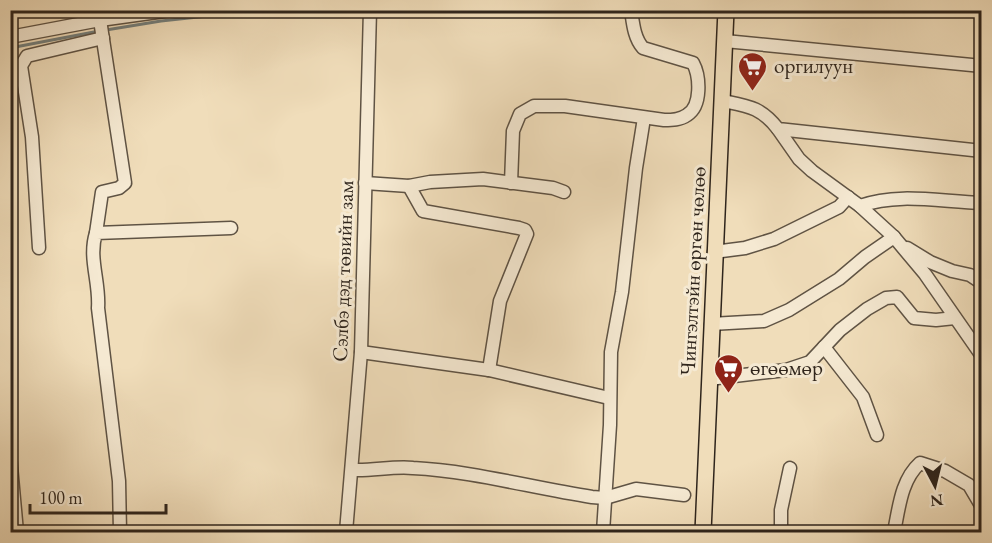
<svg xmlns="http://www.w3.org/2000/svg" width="992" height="543" viewBox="0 0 992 543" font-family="'EB Garamond',serif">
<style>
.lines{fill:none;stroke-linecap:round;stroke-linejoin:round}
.stream{stroke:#737e7b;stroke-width:3}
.minor-casing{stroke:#5f5344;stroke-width:15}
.major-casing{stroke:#2f251c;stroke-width:18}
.minor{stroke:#f5e9d2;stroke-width:12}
.major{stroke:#f0ddba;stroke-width:15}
.labels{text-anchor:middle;stroke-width:6;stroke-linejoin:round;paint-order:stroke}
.poi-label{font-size:21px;fill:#2f251c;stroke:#f5e9d2;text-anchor:start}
.street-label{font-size:21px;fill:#2f251c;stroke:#f5e9d2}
</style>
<rect width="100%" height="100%" fill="#f0ddba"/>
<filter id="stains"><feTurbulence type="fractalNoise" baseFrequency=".00333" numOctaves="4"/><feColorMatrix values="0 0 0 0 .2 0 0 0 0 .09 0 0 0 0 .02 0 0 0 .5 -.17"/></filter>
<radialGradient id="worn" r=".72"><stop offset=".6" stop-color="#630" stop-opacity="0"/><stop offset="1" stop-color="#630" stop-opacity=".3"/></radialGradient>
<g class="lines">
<!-- stream -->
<g class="stream">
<polyline points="106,30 161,21 235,13"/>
<polyline points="10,48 94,32"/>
</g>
<defs>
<g id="minor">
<polyline points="10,37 100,20 172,10"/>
<polyline points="725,41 982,66"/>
<path d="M723,101C748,106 761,107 778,129L982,151"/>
<polyline points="778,129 799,159 812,171 860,206 894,237 925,274 982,356"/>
<polyline points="365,183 409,186"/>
<path d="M511,183L513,131L520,114L534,106H565L664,120C672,120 680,120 687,115C702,106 700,76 693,63L643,48C634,38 633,23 631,10"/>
<path d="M860,206C899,192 941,202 982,203"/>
<polyline points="96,233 102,192 119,188 125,183 100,20"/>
<polyline points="39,248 32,137 21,66 27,56 103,38"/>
<polyline points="907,248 930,262 952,271 970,275 982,283"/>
<polyline points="714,252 745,248 774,239 839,207 848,197"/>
<polyline points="711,324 764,321 789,310 839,279 865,257 894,237"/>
<polyline points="824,347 863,397 877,435"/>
<polyline points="361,352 489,370 609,398"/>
<polyline points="489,370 500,301 527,234 525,230 519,228 423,211 409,186 430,182 483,179 553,188 564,192"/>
<polyline points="709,379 786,370 810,362 840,330 867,309 886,298 897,297 914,318 936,320 955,318"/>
<polyline points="10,455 17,532"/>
<path d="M353,470C373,471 393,466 413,468C473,471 532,488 592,497L605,498L636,489L684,495"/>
<path d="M120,532L119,481L98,308C100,282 88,258 96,233L231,228"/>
<polyline points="346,532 361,352 370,10"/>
<polyline points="603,532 610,425 611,352 622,292 636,168 644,118"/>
<polyline points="781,532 781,510 790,468"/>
<path d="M894,532C899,508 901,480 920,463L945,471L969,485L982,507"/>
</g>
<polyline id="major" points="703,532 726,10"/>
</defs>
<!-- minor casing -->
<use href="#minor" class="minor-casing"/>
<!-- major casing -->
<use href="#major" class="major-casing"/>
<!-- minor -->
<use href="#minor" class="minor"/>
<!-- major -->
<use href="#major" class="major"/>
</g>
<!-- icons -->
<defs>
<symbol id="supermarket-pin" viewBox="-11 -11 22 30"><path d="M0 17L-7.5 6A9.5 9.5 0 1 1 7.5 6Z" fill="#8f2418" stroke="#f5e9d2"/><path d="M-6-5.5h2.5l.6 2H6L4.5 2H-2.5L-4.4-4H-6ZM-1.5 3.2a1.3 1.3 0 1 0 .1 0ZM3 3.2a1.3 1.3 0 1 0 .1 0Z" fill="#fff"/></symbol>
</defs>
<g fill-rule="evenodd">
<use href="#supermarket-pin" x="736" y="50" width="33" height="45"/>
<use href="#supermarket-pin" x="712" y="352" width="33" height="45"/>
</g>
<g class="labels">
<!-- poi labels -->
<g class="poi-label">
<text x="774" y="73">оргилуун</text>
<text x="750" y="375">өгөөмөр</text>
</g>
<!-- street labels -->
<g class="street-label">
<text transform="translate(343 271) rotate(-88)" y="7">Сэлбэ дэд төвийн зам</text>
<text transform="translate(693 271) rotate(-87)" y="7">Чингэлтэйн өргөн чөлөө</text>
</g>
</g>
<!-- margin -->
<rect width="992" height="543" fill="none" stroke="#f0ddba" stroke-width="36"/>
<rect x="12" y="12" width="968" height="519" fill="none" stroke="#2f251c" stroke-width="3"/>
<rect x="18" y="18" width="956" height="507" fill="none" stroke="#2f251c" stroke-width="1.5"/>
<!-- north arrow -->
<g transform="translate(935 486) rotate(173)" stroke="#f5e9d2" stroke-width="4.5" paint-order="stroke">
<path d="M0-4.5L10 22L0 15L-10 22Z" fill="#2f251c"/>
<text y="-9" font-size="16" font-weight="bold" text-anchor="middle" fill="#2f251c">N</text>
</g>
<!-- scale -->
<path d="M30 504v9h136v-9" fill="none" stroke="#2f251c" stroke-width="3"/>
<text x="39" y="504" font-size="18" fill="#2f251c" stroke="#f5e9d2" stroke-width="4.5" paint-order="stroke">100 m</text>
<rect width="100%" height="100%" filter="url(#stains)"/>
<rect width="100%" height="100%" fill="url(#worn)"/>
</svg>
